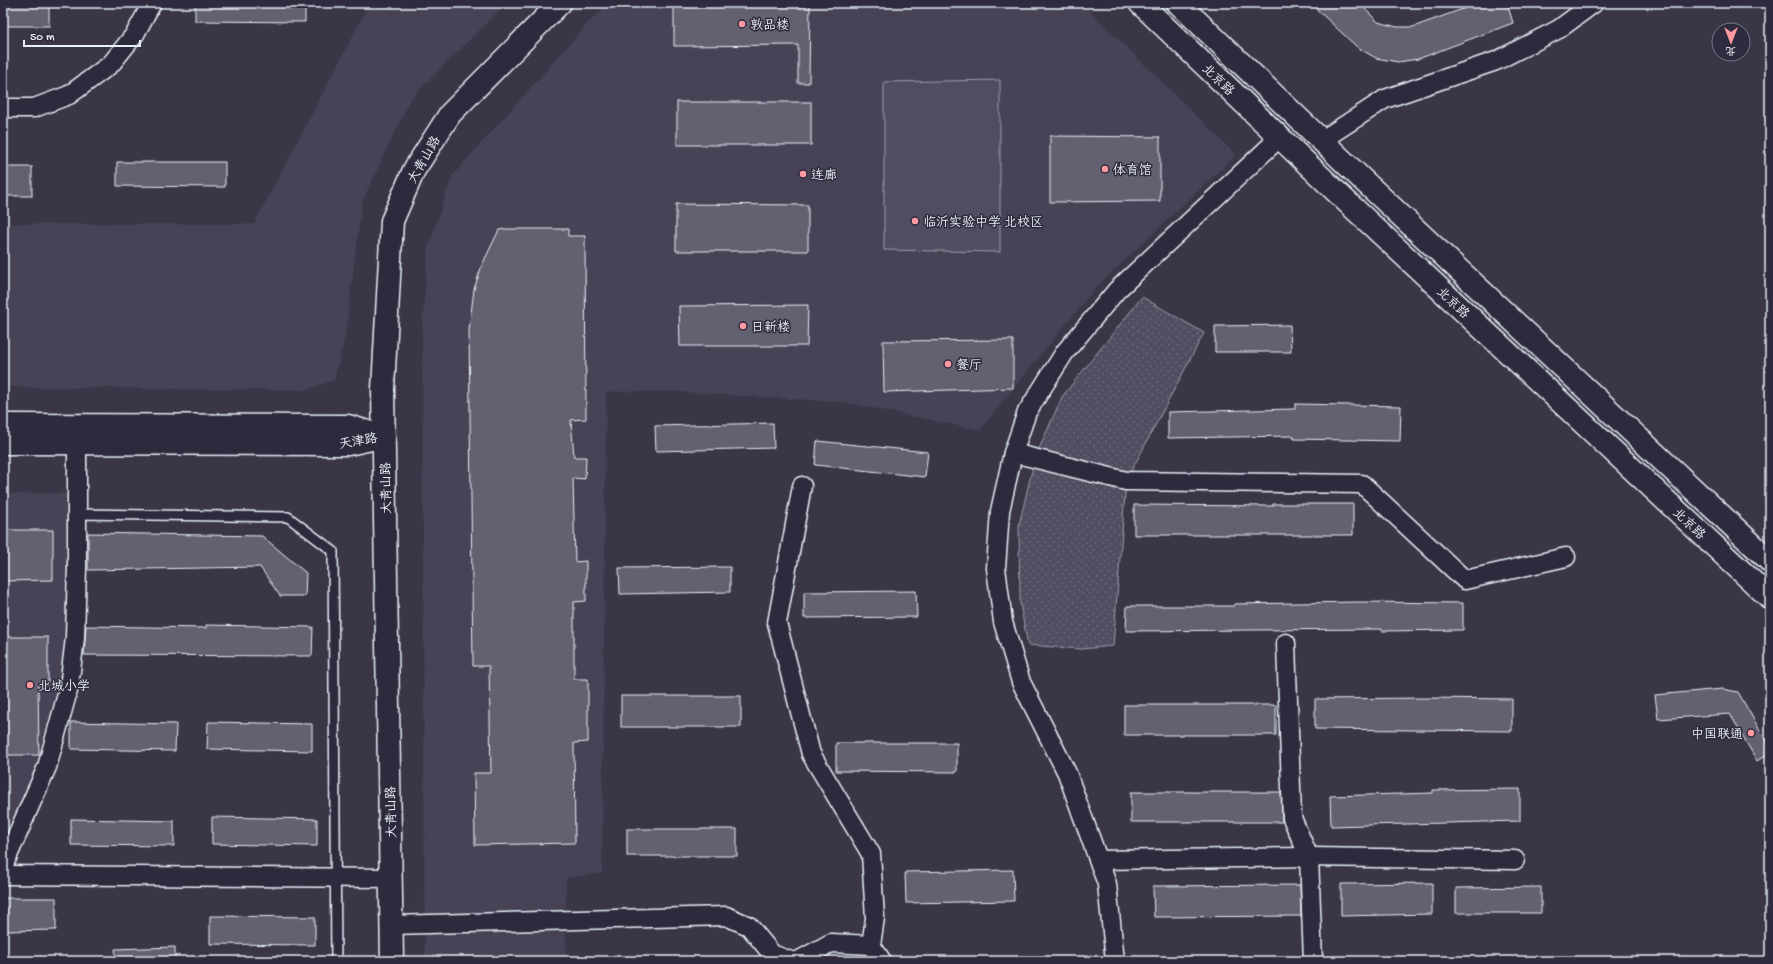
<svg xmlns="http://www.w3.org/2000/svg" width="1773" height="964" viewBox="0 0 1773 964" font-family="'Gochi Hand','LXGW WenKai TC',sans-serif">
<style>
.built{fill:#464354}
.green{fill:url(#green-dots);stroke:#9ca0ac}
.pitch{fill:#504e5f;stroke:#9ca0ac}
.building{fill:#636171;stroke:#e8f1f8}
.lines{fill:none;stroke-linecap:round;stroke-linejoin:round}
.lane-casing{stroke:#e8f1f8;stroke-width:12}
.street-casing{stroke:#e8f1f8;stroke-width:21}
.secondary-casing{stroke:#e8f1f8;stroke-width:25}
.lane{stroke:#2f2a3d;stroke-width:9}
.street{stroke:#2f2a3d;stroke-width:18}
.secondary{stroke:#2f2a3d;stroke-width:22}
.poi-dot{fill:#ff9aa2;stroke:#2f2a3d;stroke-width:1.5}
.labels{text-anchor:middle;stroke-width:3;stroke-linejoin:round;paint-order:stroke}
.poi-label{font-size:13px;fill:#e8f1f8;stroke:#2f2a3d;text-anchor:start}
.street-label{font-size:13px;fill:#e8f1f8;stroke:#2f2a3d}
</style>
<defs>
<pattern id="green-dots" width="8" height="8" patternUnits="userSpaceOnUse"><rect width="8" height="8" fill="#504e5f"/><path d="M2 2h.1M6 6h.1" fill="none" stroke="#696877" stroke-width="1.8" stroke-linecap="round"/></pattern>
</defs>
<rect width="100%" height="100%" fill="#3a3648"/>
<filter id="ink" filterUnits="userSpaceOnUse"><feTurbulence type="fractalNoise" baseFrequency=".025" numOctaves="2"/><feDisplacementMap in="SourceGraphic" scale="8" xChannelSelector="R" yChannelSelector="G"/><feConvolveMatrix kernelMatrix="1 2 1 2 8 2 1 2 1" color-interpolation-filters="sRGB"/></filter>
<g filter="url(#ink)">
<!-- built -->
<g class="built">
<polygon points="370,3 507,3 411,98 362,202 345,338 334,380 306,390 3,387 3,224 254,224"/>
<polygon points="610,3 1082,3 1236,155 1097,286 980,430 842,402 663,391 606,392 602,873 566,878 566,961 425,961 422,329 428,248 452,176 589,22"/>
<polygon points="69,493 70,627 46,743 3,851 3,494"/>
</g>
<!-- green -->
<polygon class="green" points="1142,297 1204,333 1126,481 1113,646 1081,649 1028,645 1020,604 1019,525 1035,458 1062,397"/>
<!-- pitch -->
<polygon class="pitch" points="1000,80 1000,252 884,250 884,82"/>
<!-- building -->
<g class="building">
<rect x="3" y="3" width="46" height="23"/>
<polygon points="195,3 305,3 305,22 195,21"/>
<polygon points="674,3 810,3 809,83 798,83 798,45 674,46"/>
<polygon points="1310,3 1359,3 1378,22 1397,27 1413,27 1479,3 1507,3 1513,23 1418,59 1398,62 1376,58 1358,48"/>
<rect x="677" y="102" width="134" height="43"/>
<polygon points="1050,136 1160,137 1160,201 1050,202"/>
<polygon points="117,162 225,162 225,187 117,186"/>
<rect x="3" y="167" width="29" height="29"/>
<polygon points="676,204 808,205 808,251 676,251"/>
<polygon points="506,229 568,229 568,236 585,236 586,419 571,420 574,457 586,457 585,479 573,478 575,562 586,561 586,601 574,602 574,679 588,679 588,742 574,743 575,843 475,845 474,773 491,773 489,666 473,666 469,330 474,289 482,265 499,230"/>
<polygon points="808,305 807,346 680,346 679,306"/>
<polygon points="1290,325 1291,352 1215,352 1215,326"/>
<polygon points="1013,340 1013,388 884,392 883,341"/>
<polygon points="1295,404 1401,406 1400,441 1294,439 1294,436 1168,438 1168,412 1295,409"/>
<polygon points="773,423 774,448 656,451 655,426"/>
<polygon points="817,441 928,452 925,477 815,465"/>
<polygon points="1273,504 1353,504 1353,535 1134,535 1134,505 1273,506"/>
<polygon points="3,530 53,530 53,580 3,581"/>
<polygon points="88,533 262,536 306,573 305,596 280,596 260,567 88,570"/>
<polygon points="730,567 730,592 620,594 619,568"/>
<polygon points="916,591 917,617 804,618 804,592"/>
<polygon points="1360,602 1463,603 1463,630 1382,631 1382,629 1126,631 1127,606 1234,606 1234,604"/>
<polygon points="206,625 313,627 312,656 84,655 86,626 206,628"/>
<polygon points="3,637 48,637 48,685 38,685 39,755 3,755"/>
<polygon points="1722,689 1738,692 1770,748 1770,752 1757,761 1730,714 1658,719 1655,695"/>
<rect x="621" y="696" width="120" height="31"/>
<polygon points="1426,698 1512,699 1512,731 1315,729 1315,699"/>
<rect x="1124" y="705" width="152" height="30"/>
<polygon points="71,722 176,724 175,751 71,749"/>
<polygon points="208,722 312,724 312,751 207,749"/>
<polygon points="836,743 957,743 957,772 836,771"/>
<polygon points="1520,789 1520,821 1331,826 1330,796 1433,793 1433,790"/>
<polygon points="1131,792 1281,792 1282,822 1131,822"/>
<polygon points="212,817 317,819 317,846 212,844"/>
<polygon points="71,819 174,821 174,846 71,845"/>
<rect x="627" y="829" width="110" height="27"/>
<polygon points="1013,870 1014,901 906,903 905,872"/>
<polygon points="1432,883 1432,914 1341,916 1341,884"/>
<polygon points="1300,885 1301,916 1154,917 1153,886"/>
<polygon points="1541,887 1541,913 1456,913 1456,888"/>
<polygon points="3,898 56,898 56,930 3,931"/>
<polygon points="210,916 315,917 315,945 210,944"/>
<polygon points="175,947 175,961 116,961 115,949"/>
</g>
<g class="lines">
<defs>
<polyline id="lane" points="77,514 288,517 333,551 336,961"/>
<g id="street">
<polyline points="3,108 34,108 69,95 111,64 135,34 152,3"/>
<polyline points="1322,140 1385,99 1496,61 1559,29 1594,3"/>
<polyline points="1013,453 1126,481 1362,484 1465,580 1566,557"/>
<polyline points="802,486 777,623 811,754 871,854 875,918 871,945 882,961"/>
<polyline points="1286,643 1292,818 1309,857 1313,961"/>
<polyline points="1098,860 1309,857 1515,860"/>
<polyline points="3,867 47,767 69,687 75,638 77,567 77,443"/>
<polyline points="3,875 391,878"/>
<polyline points="391,925 726,916 749,926 772,954 791,961"/>
<polyline points="798,961 831,943 871,945"/>
<polyline points="1115,961 1107,884 1067,773 1021,682 1003,622 996,568 1000,511 1013,453 1027,412 1065,352 1117,290 1280,137"/>
</g>
<g id="secondary">
<polyline points="1140,3 1346,201 1770,598"/>
<polyline points="1178,3 1365,182 1770,561"/>
<polyline points="3,425 348,426 384,437"/>
<polyline points="3,443 348,444 381,437"/>
<polyline points="392,961 383,389 392,221 414,170 450,114 560,3"/>
</g>
</defs>
<!-- lane casing -->
<use href="#lane" class="lane-casing"/>
<!-- street casing -->
<use href="#street" class="street-casing"/>
<!-- secondary casing -->
<use href="#secondary" class="secondary-casing"/>
<!-- lane -->
<use href="#lane" class="lane"/>
<!-- street -->
<use href="#street" class="street"/>
<!-- secondary -->
<use href="#secondary" class="secondary"/>
</g>
</g>
<!-- markers -->
<g class="poi-dot">
<circle cx="742" cy="24" r="4"/>
<circle cx="1105" cy="169" r="4"/>
<circle cx="803" cy="174" r="4"/>
<circle cx="915" cy="221" r="4"/>
<circle cx="743" cy="326" r="4"/>
<circle cx="948" cy="364" r="4"/>
<circle cx="30" cy="685" r="4"/>
<circle cx="1751" cy="733" r="4"/>
</g>
<g class="labels">
<!-- poi labels -->
<g class="poi-label">
<text x="750" y="29">敦品楼</text>
<text x="1113" y="174">体育馆</text>
<text x="811" y="179">连廊</text>
<text x="923" y="226">临沂实验中学 北校区</text>
<text x="751" y="331">日新楼</text>
<text x="956" y="369">餐厅</text>
<text x="38" y="690">北城小学</text>
<text x="1743" y="738" text-anchor="end">中国联通</text>
</g>
<!-- street labels -->
<g class="street-label">
<text transform="translate(1219 79) rotate(44)" y="5">北京路</text>
<text transform="translate(423 159) rotate(-60)" y="5">大青山路</text>
<text transform="translate(1454 302) rotate(43)" y="5">北京路</text>
<text transform="translate(358 440) rotate(-10)" y="5">天津路</text>
<text transform="translate(385 488) rotate(-91)" y="5">大青山路</text>
<text transform="translate(1690 523) rotate(43)" y="5">北京路</text>
<text transform="translate(390 812) rotate(-91)" y="5">大青山路</text>
</g>
</g>
<!-- margin -->
<rect width="1773" height="964" fill="none" stroke="#2f2a3d" stroke-width="16"/>
<rect x="8" y="8" width="1757" height="948" fill="none" stroke="#e8f1f8" stroke-width="1.5" filter="url(#ink)"/>
<!-- north arrow -->
<g transform="translate(1731 42) rotate(180)"><circle r="19" fill="#2f2a3d" stroke="#797a88"/>
<path d="M0-3L7 15L0 10L-7 15Z" fill="#ff9aa2"/>
<text y="-6" font-size="11" font-weight="bold" text-anchor="middle" fill="#e8f1f8">北</text>
</g>
<!-- scale -->
<path d="M24 40v6h116v-6" fill="none" stroke="#e8f1f8" stroke-width="2"/>
<text x="30" y="40" font-size="12" fill="#e8f1f8" stroke="#2f2a3d" stroke-width="3" paint-order="stroke">50 m</text>
</svg>
